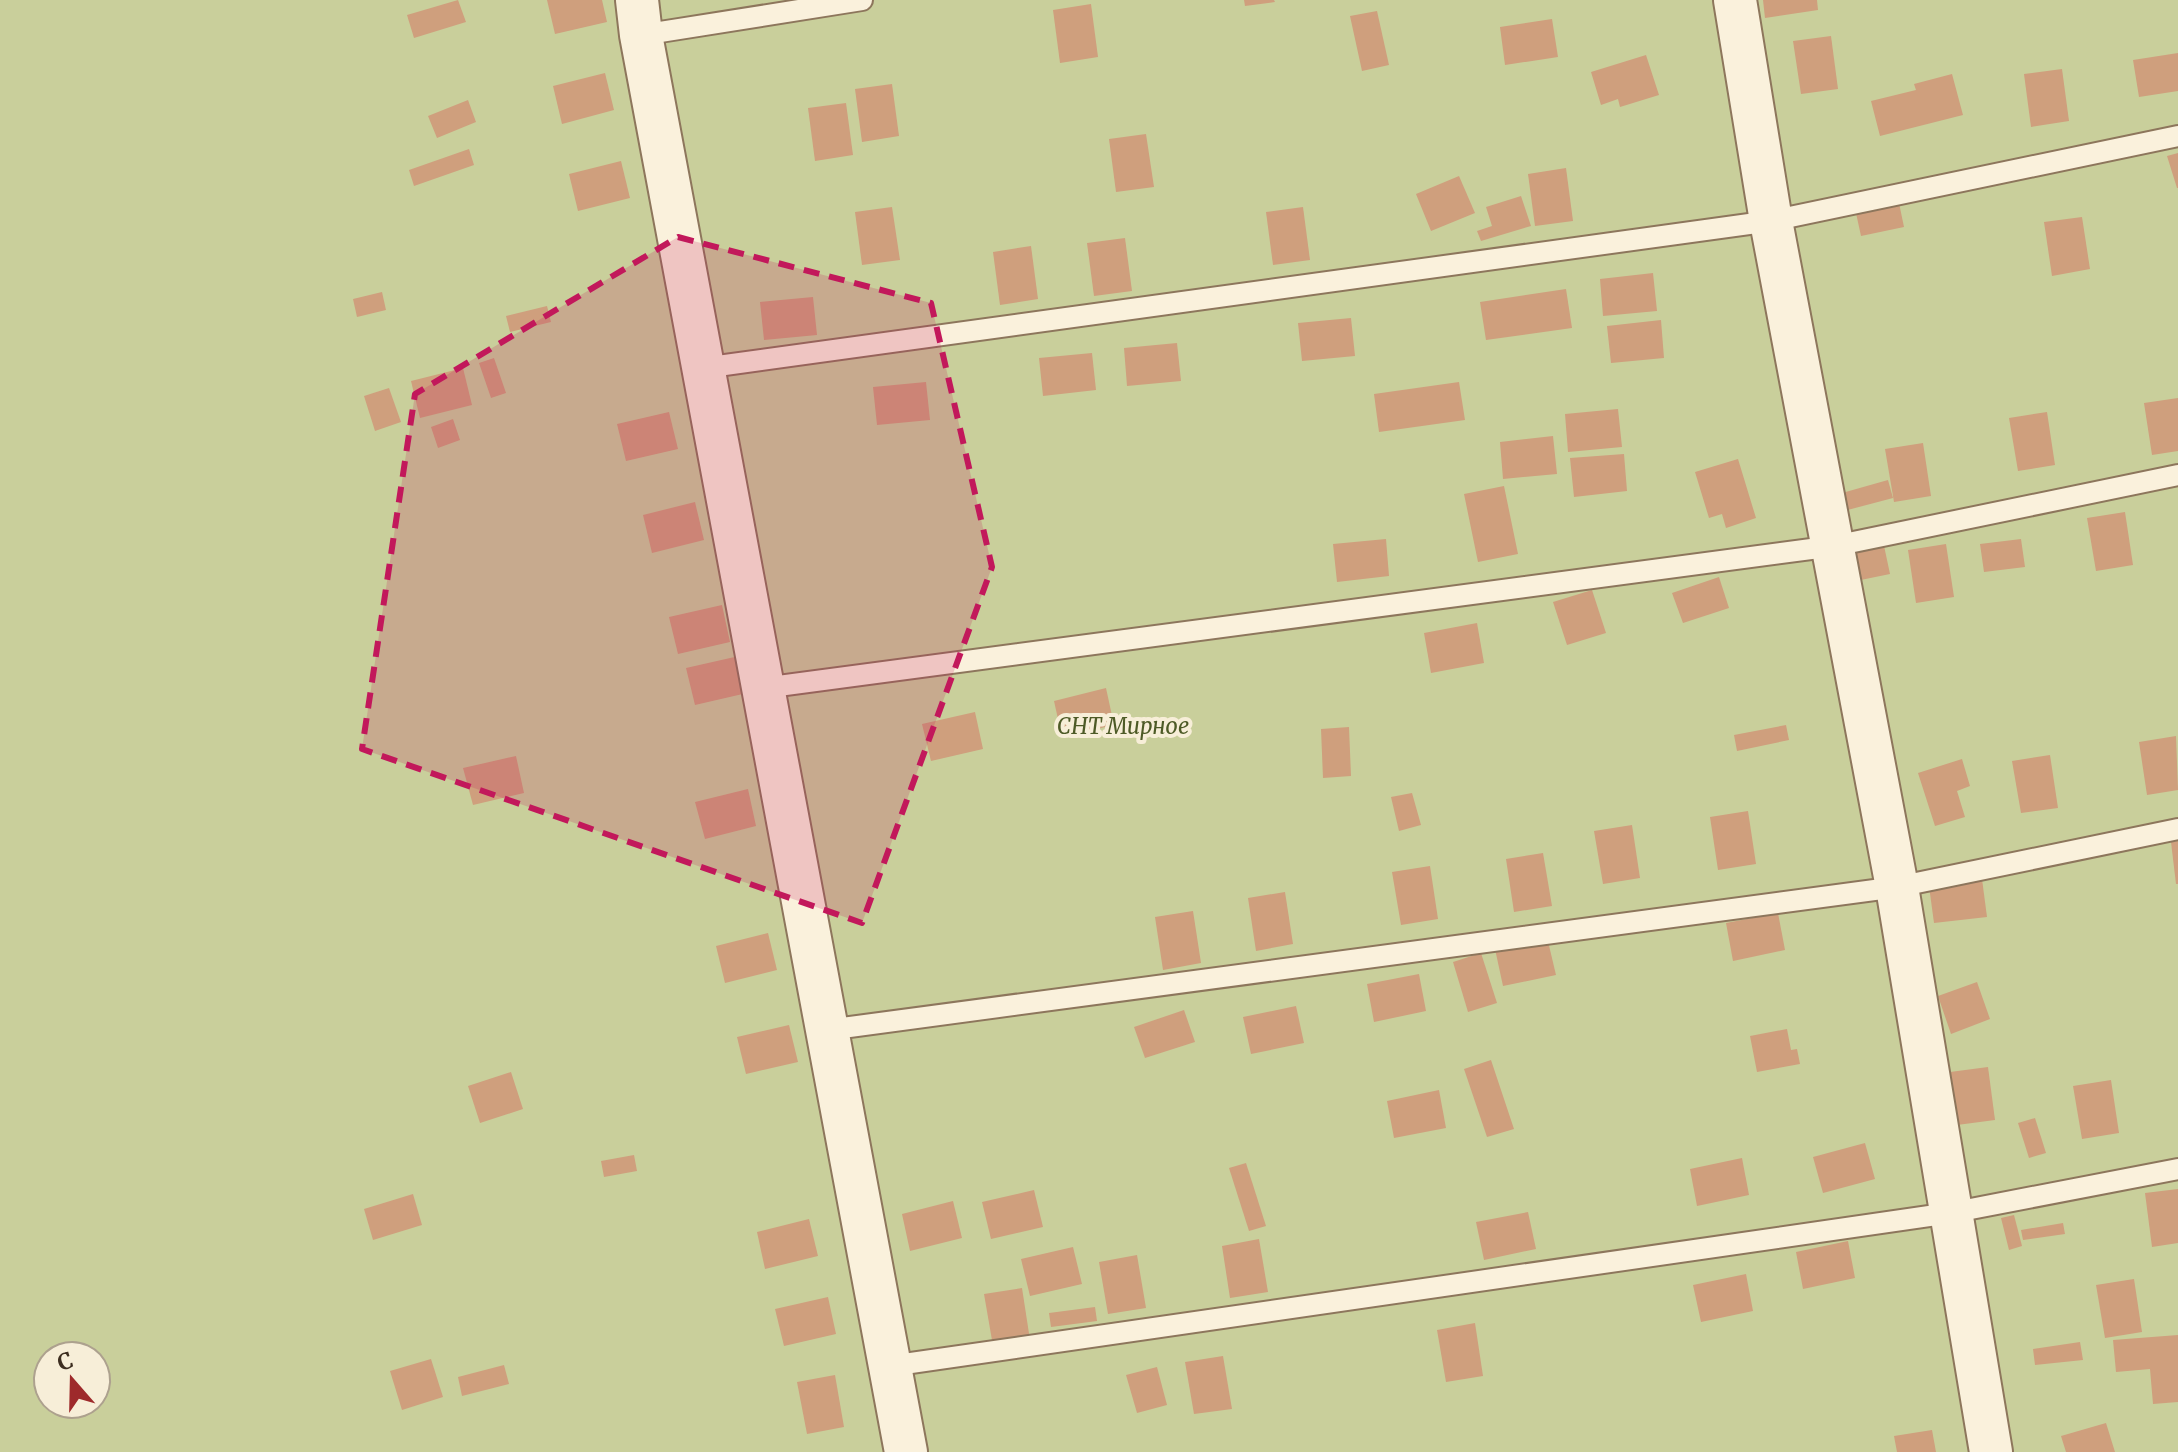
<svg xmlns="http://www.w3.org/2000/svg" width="2178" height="1452" viewBox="0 0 2178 1452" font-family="Merriweather,serif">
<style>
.green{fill:#c9cf9b;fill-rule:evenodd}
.building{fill:#cf9f7d}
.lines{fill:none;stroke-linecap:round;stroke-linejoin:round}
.service-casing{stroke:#8d765c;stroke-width:24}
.minor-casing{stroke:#8d765c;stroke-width:46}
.service{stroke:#faf1dc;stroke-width:20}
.minor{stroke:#faf1dc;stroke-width:42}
.marked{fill:#c2185b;fill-opacity:0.2;stroke:#c2185b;stroke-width:6;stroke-dasharray:16 10;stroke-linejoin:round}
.labels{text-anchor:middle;stroke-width:8;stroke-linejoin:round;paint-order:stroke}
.park-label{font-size:22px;font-style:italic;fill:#4d5a26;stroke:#f7eed8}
</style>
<rect width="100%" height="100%" fill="#f0e4c8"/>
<!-- green -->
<path class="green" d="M0,0H2178V1452H0ZM48,1356H96V1404H48Z"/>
<!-- building -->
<g class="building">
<polygon points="458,0 466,22 414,38 407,15"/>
<polygon points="547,0 602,0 607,22 555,34"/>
<polygon points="1244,0 1274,0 1275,2 1245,6"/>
<polygon points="1763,0 1817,0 1818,10 1765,18"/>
<polygon points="1091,4 1098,57 1060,63 1053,10"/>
<polygon points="1377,11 1389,65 1362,71 1350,16"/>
<polygon points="1552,19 1558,57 1505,65 1500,27"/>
<polygon points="1831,36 1838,89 1801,94 1793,41"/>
<polygon points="2178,53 2178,91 2139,97 2133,60"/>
<polygon points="1646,55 1659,95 1620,107 1618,99 1601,105 1591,72"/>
<polygon points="2062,69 2069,121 2031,127 2024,74"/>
<polygon points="605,73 614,110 562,124 553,86"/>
<polygon points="1952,74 1963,115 1880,136 1871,101 1916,90 1914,84"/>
<polygon points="892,84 899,136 862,142 855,89"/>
<polygon points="468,100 476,122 437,138 428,116"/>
<polygon points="846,103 853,155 815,161 808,108"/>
<polygon points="1146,134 1154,187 1116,192 1109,139"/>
<polygon points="469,149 474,165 414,186 409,170"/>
<polygon points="2178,153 2178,188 2177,188 2167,156"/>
<polygon points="621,161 630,198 578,211 569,174"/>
<polygon points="1566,168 1573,221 1535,226 1528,174"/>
<polygon points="1459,176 1475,213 1431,231 1416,194"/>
<polygon points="1521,196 1531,226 1481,241 1477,231 1492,226 1486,207"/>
<polygon points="1899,203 1904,227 1861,236 1856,213"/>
<polygon points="892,207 900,260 862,265 855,212"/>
<polygon points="1303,207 1310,260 1273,265 1266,212"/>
<polygon points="2082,217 2090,269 2052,276 2044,222"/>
<polygon points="1125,238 1132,291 1094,296 1087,243"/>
<polygon points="1031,246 1038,299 1000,305 993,252"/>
<polygon points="1653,273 1657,311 1603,316 1600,279"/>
<polygon points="1566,289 1572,328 1486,340 1480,302"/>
<polygon points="382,292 386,310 357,317 353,299"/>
<polygon points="813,297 817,335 764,340 760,302"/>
<polygon points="547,306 551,322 510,332 506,316"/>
<polygon points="1351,318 1355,356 1302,361 1298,323"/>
<polygon points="1661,320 1664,358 1611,363 1607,326"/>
<polygon points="1177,343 1181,381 1127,386 1124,348"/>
<polygon points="1092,353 1096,390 1043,396 1039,358"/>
<polygon points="494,358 506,393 491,398 479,363"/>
<polygon points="463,368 472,405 420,418 411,381"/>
<polygon points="926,382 930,420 877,425 873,387"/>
<polygon points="1459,382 1465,420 1379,432 1374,394"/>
<polygon points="389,388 401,422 375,431 364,396"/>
<polygon points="2178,398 2178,451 2152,455 2144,403"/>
<polygon points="1618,409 1622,447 1568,452 1565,414"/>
<polygon points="669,412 678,449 626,461 617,424"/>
<polygon points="2047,412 2055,465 2018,471 2009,418"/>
<polygon points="453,419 460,440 438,448 431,427"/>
<polygon points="1553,436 1557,474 1503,479 1500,442"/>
<polygon points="1923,443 1931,496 1894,502 1885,449"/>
<polygon points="1624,454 1627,491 1574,497 1570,458"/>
<polygon points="1738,459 1756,518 1726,528 1722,514 1709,518 1695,472"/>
<polygon points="1888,480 1893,498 1840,512 1835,495"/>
<polygon points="1504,486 1518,554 1478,562 1464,494"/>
<polygon points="695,502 704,540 652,553 643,515"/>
<polygon points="2125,512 2133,565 2096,571 2087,518"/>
<polygon points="1386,539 1389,576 1337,582 1333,544"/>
<polygon points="2021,539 2025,567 1984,572 1980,544"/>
<polygon points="1883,541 1890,574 1846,583 1840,550"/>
<polygon points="1946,544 1954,597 1916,603 1908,550"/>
<polygon points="1719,577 1729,608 1683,623 1672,593"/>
<polygon points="1592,590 1606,633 1567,645 1553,602"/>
<polygon points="722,605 730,642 678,654 669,617"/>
<polygon points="1477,623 1484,663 1431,673 1424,633"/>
<polygon points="739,656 747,693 695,705 686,668"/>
<polygon points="1106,688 1114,725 1062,737 1054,701"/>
<polygon points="975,712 983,749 931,761 922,724"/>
<polygon points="1786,725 1789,740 1737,751 1734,735"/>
<polygon points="1349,727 1351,776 1323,778 1321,729"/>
<polygon points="2176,736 2178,790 2147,795 2139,742"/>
<polygon points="2050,755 2058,808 2021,813 2012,761"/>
<polygon points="516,756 524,793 473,805 463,768"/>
<polygon points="1962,759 1970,786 1957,791 1965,817 1935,826 1918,773"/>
<polygon points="748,789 756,826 705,839 695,802"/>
<polygon points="1412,793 1421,825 1399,831 1391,797"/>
<polygon points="1748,811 1756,864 1718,870 1710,817"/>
<polygon points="1632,825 1640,878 1603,884 1594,831"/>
<polygon points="2178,841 2178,884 2176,884 2171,842"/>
<polygon points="1543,853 1552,906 1514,912 1506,859"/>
<polygon points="1430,866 1438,919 1401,925 1392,872"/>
<polygon points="1982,879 1987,917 1934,923 1929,886"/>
<polygon points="1285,892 1293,944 1256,951 1248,898"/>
<polygon points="1193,911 1201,963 1163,970 1155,917"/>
<polygon points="1778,913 1785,950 1733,961 1726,923"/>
<polygon points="768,933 777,970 725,983 716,946"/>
<polygon points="1547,937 1556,975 1503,986 1495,949"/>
<polygon points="1481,953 1497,1003 1468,1012 1453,962"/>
<polygon points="1419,974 1426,1011 1374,1022 1367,984"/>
<polygon points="1977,982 1990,1019 1951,1034 1938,996"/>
<polygon points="1296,1006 1304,1043 1251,1054 1243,1017"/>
<polygon points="1184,1010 1195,1042 1145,1058 1134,1027"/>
<polygon points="789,1025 798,1062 746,1074 737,1037"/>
<polygon points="1787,1029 1791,1050 1797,1049 1800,1064 1757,1072 1750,1036"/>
<polygon points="1491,1060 1514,1129 1487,1137 1464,1069"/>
<polygon points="1988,1067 1995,1120 1957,1125 1950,1072"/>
<polygon points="511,1072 523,1109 480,1123 468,1086"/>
<polygon points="2111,1080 2119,1133 2082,1139 2073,1086"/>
<polygon points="1439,1090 1446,1128 1394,1138 1387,1101"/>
<polygon points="2035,1118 2046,1153 2029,1158 2018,1123"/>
<polygon points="1865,1143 1875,1179 1823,1193 1813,1157"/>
<polygon points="634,1155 637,1171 604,1177 601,1161"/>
<polygon points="1742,1158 1749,1195 1697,1206 1690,1169"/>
<polygon points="1246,1163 1266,1226 1249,1231 1229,1168"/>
<polygon points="2178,1189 2178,1243 2152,1247 2145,1193"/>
<polygon points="1034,1190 1043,1227 991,1239 982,1202"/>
<polygon points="413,1194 422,1225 373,1240 364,1209"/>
<polygon points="953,1201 962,1238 910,1251 902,1214"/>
<polygon points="1528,1212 1536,1249 1484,1260 1476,1222"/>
<polygon points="2014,1215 2022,1246 2009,1250 2001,1218"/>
<polygon points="809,1219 818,1256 765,1269 757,1232"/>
<polygon points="2063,1223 2065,1234 2023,1240 2021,1230"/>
<polygon points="1259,1239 1268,1292 1230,1298 1222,1246"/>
<polygon points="1848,1241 1855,1278 1803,1289 1796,1252"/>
<polygon points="1073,1247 1082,1284 1030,1296 1021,1259"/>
<polygon points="1137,1255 1146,1308 1108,1314 1099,1262"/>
<polygon points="1746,1274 1753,1311 1701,1322 1693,1285"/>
<polygon points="2134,1279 2142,1332 2105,1338 2096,1285"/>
<polygon points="1022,1288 1030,1340 993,1346 984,1294"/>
<polygon points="828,1297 836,1334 784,1346 775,1309"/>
<polygon points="1095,1307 1097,1321 1051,1327 1049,1313"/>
<polygon points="1475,1323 1483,1376 1446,1382 1437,1330"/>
<polygon points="2178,1335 2178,1402 2153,1404 2150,1369 2116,1372 2113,1340"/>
<polygon points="2080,1342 2083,1360 2035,1365 2033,1349"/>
<polygon points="1223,1356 1232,1409 1194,1414 1185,1362"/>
<polygon points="431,1359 443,1397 402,1410 390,1371"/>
<polygon points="504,1365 509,1384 462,1396 458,1377"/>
<polygon points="1157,1367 1167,1405 1137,1413 1126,1375"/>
<polygon points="835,1375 844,1427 807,1434 797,1382"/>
<polygon points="2106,1423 2115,1452 2066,1452 2061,1436"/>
<polygon points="1932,1430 1936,1452 1897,1452 1894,1436"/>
</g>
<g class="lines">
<defs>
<g id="service">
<polyline points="641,35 862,0"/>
<polyline points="703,368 1771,221 2178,136"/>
<polyline points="763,688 1834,546 2178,475"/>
<polyline points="827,1030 1897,887 2178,829"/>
<polyline points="890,1366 1950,1213 2178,1169"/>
</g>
<g id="minor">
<polyline points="637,0 641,35 906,1452"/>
<polyline points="1735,0 1771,221 1897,887 1991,1452"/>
</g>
</defs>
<!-- service casing -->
<use href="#service" class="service-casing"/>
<!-- minor casing -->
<use href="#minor" class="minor-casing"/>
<!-- service -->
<use href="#service" class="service"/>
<!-- minor -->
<use href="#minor" class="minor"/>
</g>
<!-- marked area -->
<path class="marked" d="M678,237L931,303L992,567L862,923L362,749L415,394Z"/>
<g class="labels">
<!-- park labels -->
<g class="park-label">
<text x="1123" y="734">СНТ Мирное</text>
</g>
</g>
<!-- north arrow -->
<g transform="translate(72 1380) rotate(340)"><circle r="38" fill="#f7eed8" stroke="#ada18e" stroke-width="2"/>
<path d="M0-6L14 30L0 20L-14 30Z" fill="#9e2a2b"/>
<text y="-12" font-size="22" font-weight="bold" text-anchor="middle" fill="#3d2e20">С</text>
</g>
</svg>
